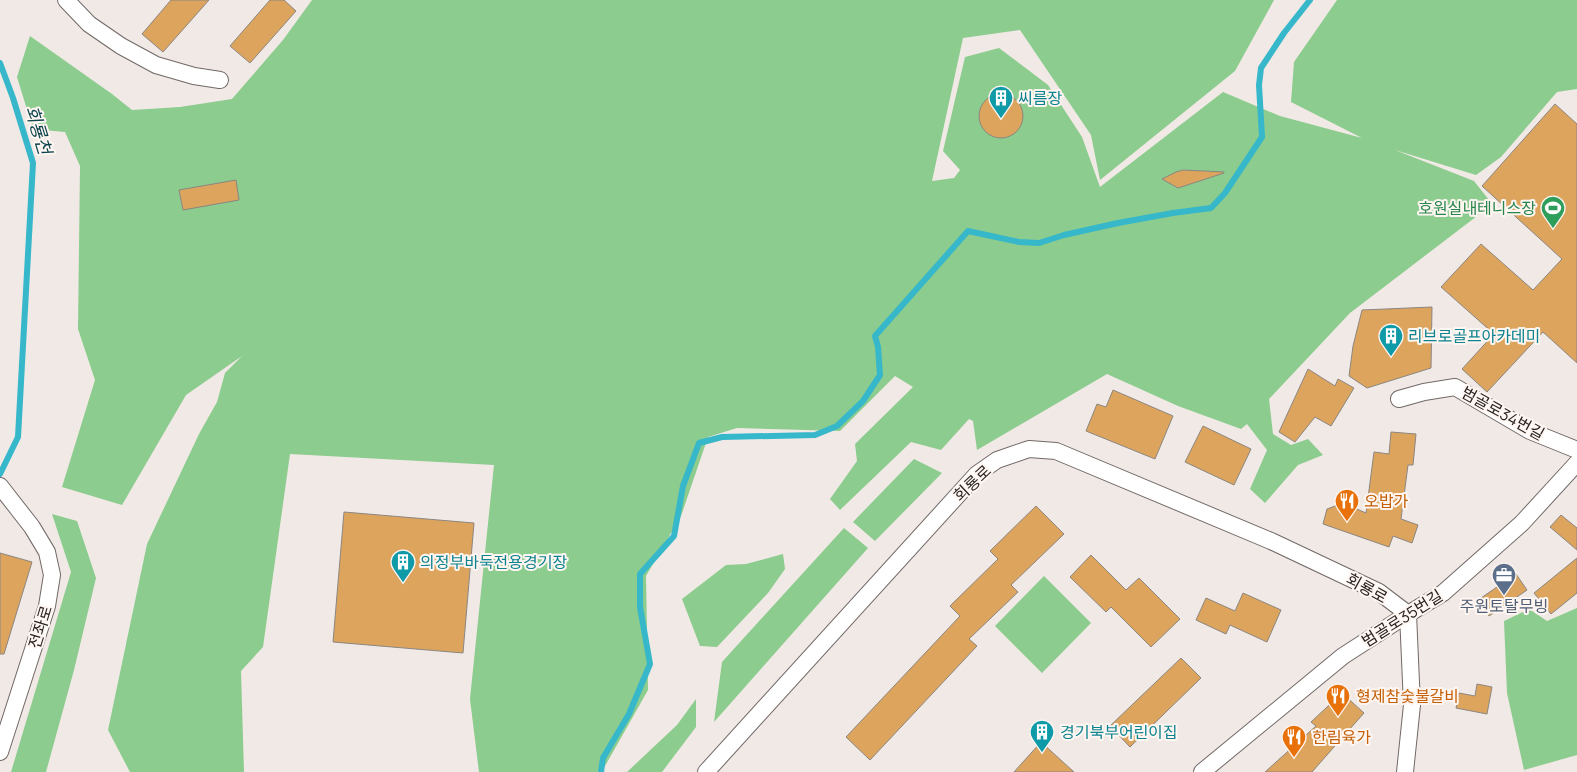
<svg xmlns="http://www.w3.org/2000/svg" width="1577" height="772" viewBox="0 0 1577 772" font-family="Manrope,'Noto Sans KR',sans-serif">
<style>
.green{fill:#8ccc8e}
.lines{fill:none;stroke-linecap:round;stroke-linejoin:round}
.stream{stroke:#36b7ca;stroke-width:6}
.building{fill:#dda45e;stroke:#8b8680}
.minor-casing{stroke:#716966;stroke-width:18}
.minor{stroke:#fff;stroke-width:16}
.labels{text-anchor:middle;stroke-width:4;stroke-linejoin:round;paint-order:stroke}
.culture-label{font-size:16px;fill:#0d838f;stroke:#fff6f2;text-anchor:start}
.leisure-label{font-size:16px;fill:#27864d;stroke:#fff6f2;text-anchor:end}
.street-label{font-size:16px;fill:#262321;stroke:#fff6f2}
.food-label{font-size:16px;fill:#c56008;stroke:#fff6f2;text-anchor:start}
.service-label{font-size:16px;fill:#4e5e75;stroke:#fff6f2}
.water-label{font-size:18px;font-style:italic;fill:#0b444c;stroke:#fff6f2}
</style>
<rect width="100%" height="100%" fill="#f1e9e5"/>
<!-- green -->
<g class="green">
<polygon points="312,0 1274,0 1235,71 1100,180 1091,135 1020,30 963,38 932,181 954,178 960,170 943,151 965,57 999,48 1048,85 1082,137 1100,187 1223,92 1280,116 1362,138 1291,102 1294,62 1337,0 1577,0 1577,89 1557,92 1501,157 1476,175 1395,150 1474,181 1489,200 1477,216 1350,313 1269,399 1273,434 1291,445 1308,439 1323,455 1298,465 1265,503 1250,489 1267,450 1247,424 1241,429 1178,406 1107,374 977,450 973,421 969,419 941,450 911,442 840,510 830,499 857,461 855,444 913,387 895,376 840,431 737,428 708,437 681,516 646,576 648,690 605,766 597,772 479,772 470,699 494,465 290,454 263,647 241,671 244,772 130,772 108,730 147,544 199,434 217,402 225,373 242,356 186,395 122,505 62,487 95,380 78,329 80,166 65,132 33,129 17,77 30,36 112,94 132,110 180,107 232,99 283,40"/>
<polygon points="914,459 942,473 875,541 853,522"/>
<polygon points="52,514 77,521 96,578 74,670 46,772 11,772 71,572"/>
<polygon points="844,528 868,548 714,722 722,662"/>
<polygon points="783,554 785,569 768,593 717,647 700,646 682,599 726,565 746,564"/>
<polygon points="1044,576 1091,623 1042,673 995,626"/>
<polygon points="1577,608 1577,755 1524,770 1507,693 1504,621 1529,609 1547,621"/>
<polygon points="696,699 696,727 662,772 627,772 677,725"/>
</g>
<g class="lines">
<!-- stream -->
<g class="stream">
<polyline points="0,63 13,98 33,163 18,437 0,474"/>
<polyline points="601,772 603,758 629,714 650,664 640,607 640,574 674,536 683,486 699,443 722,437 815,435 837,426 863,401 880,375 878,347 875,336 968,231 1019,242 1039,243 1064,235 1118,223 1173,213 1211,208 1225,193 1262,137 1259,85 1261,68 1284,33 1310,0"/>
</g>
</g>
<!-- building -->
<g class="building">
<polygon points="171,0 209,0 163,52 142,34"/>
<polygon points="270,0 284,0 296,11 250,63 230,46"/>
<circle cx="1001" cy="116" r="22"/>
<polygon points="1555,104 1577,124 1577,363 1543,332 1487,392 1462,369 1494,334 1441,287 1481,244 1533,290 1562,259 1482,186"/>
<polygon points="1183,170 1224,172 1224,173 1178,188 1162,179 1176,172"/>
<polygon points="236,180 239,200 183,210 179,190"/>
<polygon points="1432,307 1431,368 1367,388 1349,376 1353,346 1362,310"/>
<polygon points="1308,369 1335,386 1338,379 1354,388 1331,426 1315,417 1295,442 1279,432"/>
<polygon points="1113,390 1173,416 1155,459 1086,431 1097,404 1106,407"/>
<polygon points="1203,426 1251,449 1234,485 1185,462"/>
<polygon points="1391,432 1416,434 1413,465 1408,465 1401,519 1418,525 1412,543 1393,536 1389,547 1323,524 1327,509 1343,503 1366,513 1374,452 1389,454"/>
<polygon points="1036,506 1064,534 1011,585 1018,592 969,639 977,646 870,760 846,737 960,616 950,606 998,559 990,551"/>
<polygon points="344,512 474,523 463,653 333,642"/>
<polygon points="1561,515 1577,528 1577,550 1550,527"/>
<polygon points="0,553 32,562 4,654 0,654"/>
<polygon points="1091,555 1126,590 1139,578 1180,619 1151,647 1111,607 1106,612 1070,577"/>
<polygon points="1577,558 1577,593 1551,614 1534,593"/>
<polygon points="1516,574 1527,590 1489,616 1478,600"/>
<polygon points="1243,593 1281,610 1267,642 1230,625 1226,634 1196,620 1206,598 1235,611"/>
<polygon points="1181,658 1201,678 1130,747 1110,726"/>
<polygon points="1477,684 1492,687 1487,714 1456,708 1459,693 1475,696"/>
<polygon points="1342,693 1364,713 1312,772 1265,772 1316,726 1311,722"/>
<polygon points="1041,742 1074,772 1014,772"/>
</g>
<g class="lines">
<defs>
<g id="minor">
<polyline points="66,0 89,24 121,46 156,65 194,76 220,80"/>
<polyline points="1399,399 1424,392 1455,387 1530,431 1577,450"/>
<polyline points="0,486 32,527 47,552 52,575 47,606 0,752"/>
<polyline points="706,772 977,474 997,460 1029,449 1056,451 1271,541 1379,592 1408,614"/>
<polyline points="1202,772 1343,656 1408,614 1443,593 1522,523 1577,463"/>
<polyline points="1405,772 1412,705 1408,614"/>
</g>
</defs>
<!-- minor casing -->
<use href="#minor" class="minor-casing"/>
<!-- minor -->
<use href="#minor" class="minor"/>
</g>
<!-- icons -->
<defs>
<symbol id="building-pin" viewBox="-11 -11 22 30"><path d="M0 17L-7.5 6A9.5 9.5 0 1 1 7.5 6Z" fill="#0f9aa8" stroke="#fff6f2"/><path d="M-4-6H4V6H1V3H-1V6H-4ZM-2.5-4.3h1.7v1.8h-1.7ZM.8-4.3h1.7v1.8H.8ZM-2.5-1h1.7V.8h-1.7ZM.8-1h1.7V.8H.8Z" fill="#fff"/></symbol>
<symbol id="stadium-pin" viewBox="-11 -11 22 30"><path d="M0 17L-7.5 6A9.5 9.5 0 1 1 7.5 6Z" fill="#2e9e5b" stroke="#fff6f2"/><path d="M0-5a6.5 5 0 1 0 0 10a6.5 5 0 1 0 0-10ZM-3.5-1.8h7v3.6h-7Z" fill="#fff"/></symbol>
<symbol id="restaurant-pin" viewBox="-11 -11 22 30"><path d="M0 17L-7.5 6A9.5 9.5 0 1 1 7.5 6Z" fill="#e8710a" stroke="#fff6f2"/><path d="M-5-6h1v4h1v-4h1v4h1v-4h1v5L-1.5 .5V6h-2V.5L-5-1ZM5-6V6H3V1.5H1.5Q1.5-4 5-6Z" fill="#fff"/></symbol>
<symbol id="office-pin" viewBox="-11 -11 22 30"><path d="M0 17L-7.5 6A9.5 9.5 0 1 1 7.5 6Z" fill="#5c6f8a" stroke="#fff6f2"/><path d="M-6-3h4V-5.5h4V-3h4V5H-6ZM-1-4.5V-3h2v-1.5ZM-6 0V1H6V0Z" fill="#fff"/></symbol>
</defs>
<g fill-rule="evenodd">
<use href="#building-pin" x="987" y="84" width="28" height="38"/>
<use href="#stadium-pin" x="1539" y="194" width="28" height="38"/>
<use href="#building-pin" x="1377" y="322" width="28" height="38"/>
<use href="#restaurant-pin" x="1333" y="487" width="28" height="38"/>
<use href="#building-pin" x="389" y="548" width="28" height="38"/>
<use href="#office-pin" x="1490" y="561" width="28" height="38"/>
<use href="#restaurant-pin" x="1324" y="682" width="28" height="38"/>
<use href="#building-pin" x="1028" y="718" width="28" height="38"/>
<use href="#restaurant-pin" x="1280" y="723" width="28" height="38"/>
</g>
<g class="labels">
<!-- culture labels -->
<g class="culture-label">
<text x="1018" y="104">씨름장</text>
<text x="1408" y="342">리브로골프아카데미</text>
<text x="420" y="568">의정부바둑전용경기장</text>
<text x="1060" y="738">경기북부어린이집</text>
</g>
<!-- leisure labels -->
<g class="leisure-label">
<text x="1536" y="214">호원실내테니스장</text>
</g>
<!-- street labels -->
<g class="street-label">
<text transform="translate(1503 413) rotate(29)" y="6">범골로34번길</text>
<text transform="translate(972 483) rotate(-43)" y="6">회룡로</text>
<text transform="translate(1367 588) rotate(29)" y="6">회룡로</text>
<text transform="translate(1402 618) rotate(-32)" y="6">범골로35번길</text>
<text transform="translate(40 627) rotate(-73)" y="6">전좌로</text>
</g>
<!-- food labels -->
<g class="food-label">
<text x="1364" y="507">오밥가</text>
<text x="1356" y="702">형제참숯불갈비</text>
<text x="1312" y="743">한림육가</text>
</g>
<!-- service labels -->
<g class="service-label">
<text x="1504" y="612">주원토탈무빙</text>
</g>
<!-- water labels -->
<g class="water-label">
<text transform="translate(38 130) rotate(73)" y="6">회룡천</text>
</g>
</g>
</svg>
